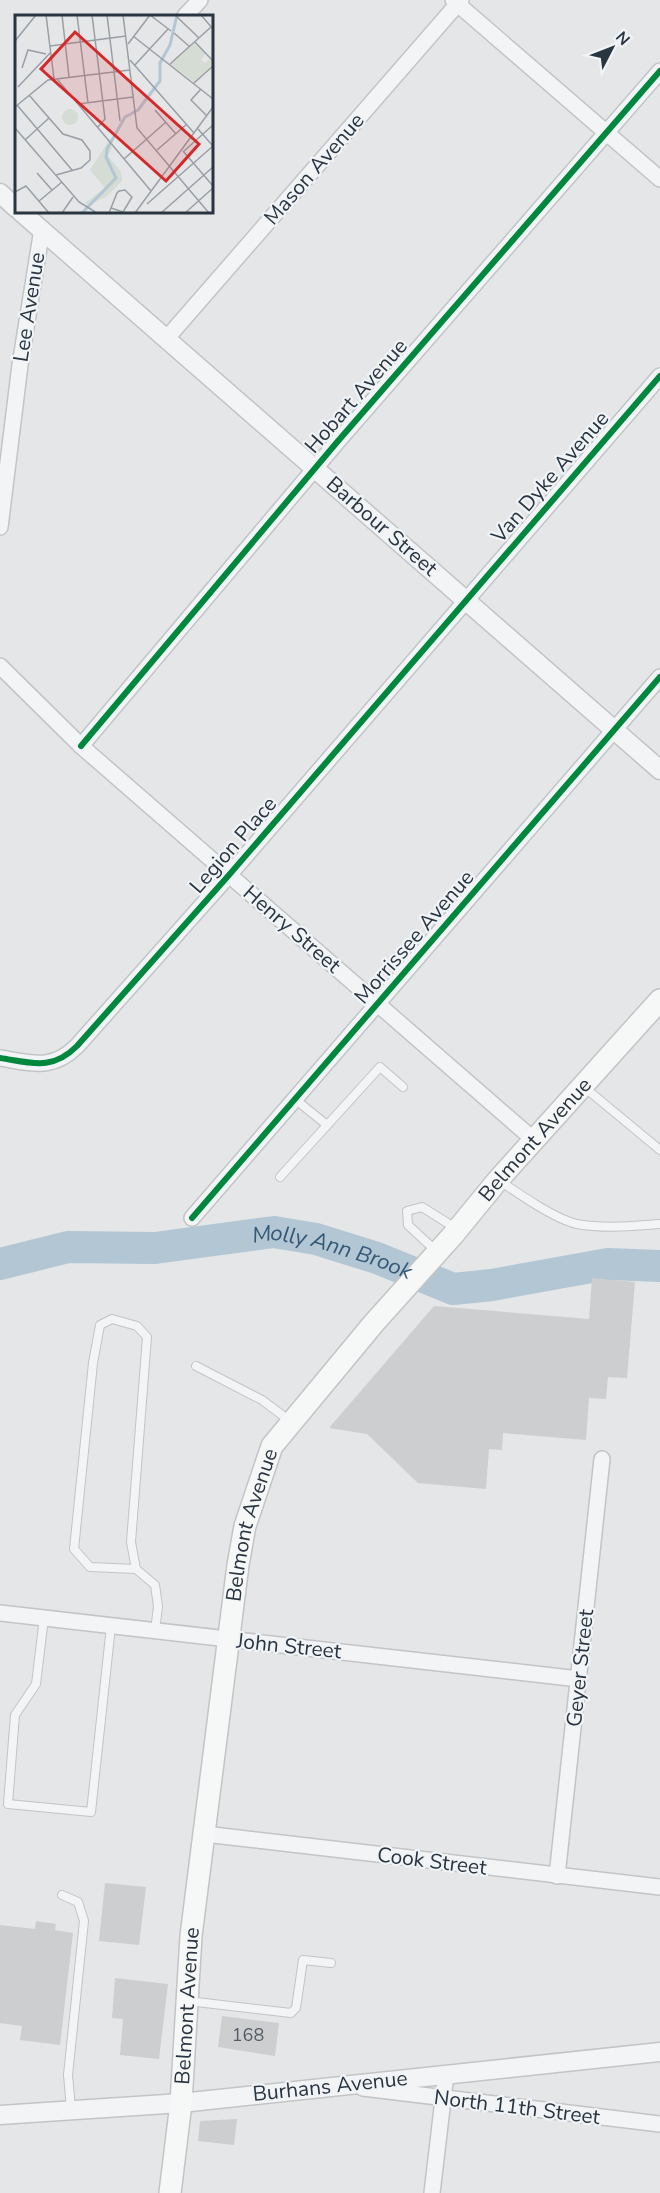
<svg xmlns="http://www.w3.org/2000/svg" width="660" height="2193" viewBox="0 0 660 2193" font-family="'Nunito Sans',sans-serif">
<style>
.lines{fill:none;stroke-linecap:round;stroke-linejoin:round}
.river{stroke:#b2c6d3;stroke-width:32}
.building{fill:#ccced0}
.service-casing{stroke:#c2c4c6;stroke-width:10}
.minor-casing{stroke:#c2c4c6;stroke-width:18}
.tertiary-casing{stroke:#c2c4c6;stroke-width:21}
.secondary-casing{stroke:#c2c4c6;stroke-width:24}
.service{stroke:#f2f4f5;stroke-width:8}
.minor{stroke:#f2f4f5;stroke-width:15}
.tertiary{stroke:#f2f4f5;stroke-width:18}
.secondary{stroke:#f6f7f7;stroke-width:21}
.cycleway-casing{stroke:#f1f4f7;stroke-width:10}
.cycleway{stroke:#00873e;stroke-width:6}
.labels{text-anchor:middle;stroke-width:4.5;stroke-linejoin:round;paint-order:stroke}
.number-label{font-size:18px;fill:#535c66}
.street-label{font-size:21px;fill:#2a3542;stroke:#f1f4f7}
.water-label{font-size:22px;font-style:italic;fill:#345876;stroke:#f1f4f7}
.inset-river{fill:none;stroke:#b2c6d3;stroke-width:3}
.inset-road{fill:none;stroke:#9a9fa6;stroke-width:1.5}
.view{fill:#d62828;fill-opacity:0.15;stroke:#d62828;stroke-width:3}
.inset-edge{fill:none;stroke:#2a3542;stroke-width:3}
</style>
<rect width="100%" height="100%" fill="#e4e6e8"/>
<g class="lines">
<!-- river -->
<path class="river" id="s1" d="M0,1264L68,1247L155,1248L274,1232L316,1239L377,1258L453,1289L492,1285L608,1264L660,1266"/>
</g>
<!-- building -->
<g class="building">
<polygon points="592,1278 635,1282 627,1378 608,1377 606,1399 589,1398 586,1440 503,1433 502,1450 489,1449 486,1489 418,1483 367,1434 329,1428 434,1306 589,1319"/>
<polygon points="105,1883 146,1887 139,1945 99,1941"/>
<polygon points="36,1921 56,1924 55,1930 73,1933 60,2045 20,2040 22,2026 0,2023 0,1925 35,1929"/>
<polygon points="115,1978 168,1984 159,2059 120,2055 123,2019 112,2018"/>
<polygon points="222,2016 279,2023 275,2056 218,2047"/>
<polygon points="237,2119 234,2145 198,2141 200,2121"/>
</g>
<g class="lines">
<defs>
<g id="service">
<polyline points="584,1087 660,1150"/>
<polyline points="296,1100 327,1125"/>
<polyline points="280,1177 380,1067 403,1087"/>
<path d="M500,1181C519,1194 555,1219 577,1224C605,1229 632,1226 660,1224"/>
<polyline points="436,1251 408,1225 407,1211 422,1207 457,1229"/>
<polyline points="196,1366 262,1400 290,1421"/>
<polyline points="136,1569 90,1567 74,1549 93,1363 100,1325 112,1319 137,1326 147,1337 131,1542 136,1569 155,1585 158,1606 155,1631"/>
<polyline points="44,1618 36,1684 15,1715 8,1804 91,1812 111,1626"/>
<polyline points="62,1895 78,1902 84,1921 68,2075 71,2109"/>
<polyline points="188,2001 291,2013 296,2008 303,1960 331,1963"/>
</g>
<g id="minor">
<polyline points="453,0 660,179"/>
<polyline points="185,16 200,0"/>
<polyline points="167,338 461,0"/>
<polyline points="0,527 20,365 42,229"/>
<polyline points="0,666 81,746 534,1140"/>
<polyline points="81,746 338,441 660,71"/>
<path d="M0,1058C32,1063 52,1071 77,1046L229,875L660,376"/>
<polyline points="192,1218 660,677"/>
<polyline points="0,1613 579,1679"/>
<polyline points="205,1834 660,1887"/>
<polyline points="557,1876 602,1459"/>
<polyline points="363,2088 660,2124"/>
<polyline points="432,2193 446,2074"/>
</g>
<g id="tertiary">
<polyline points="0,193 16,208"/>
<polyline points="21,212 660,770"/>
<polyline points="0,2115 181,2103 660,2052"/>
</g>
<g id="secondary">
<path id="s2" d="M170,2193L181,2103L191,1936L238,1565L245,1526L272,1446L374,1323L453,1235L498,1180L660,1000"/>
</g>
</defs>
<!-- service casing -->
<use href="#service" class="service-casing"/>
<!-- minor casing -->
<use href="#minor" class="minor-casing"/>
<!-- tertiary casing -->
<use href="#tertiary" class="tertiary-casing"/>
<!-- secondary casing -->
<use href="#secondary" class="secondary-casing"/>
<!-- service -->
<use href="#service" class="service"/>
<!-- minor -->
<use href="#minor" class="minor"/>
<!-- tertiary -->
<use href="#tertiary" class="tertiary"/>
<!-- secondary -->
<use href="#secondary" class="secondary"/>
<defs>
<g id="cycleway">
<polyline points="81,746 338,441 660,71"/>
<path d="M0,1058C32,1063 52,1071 77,1046L229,875L660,376"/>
<polyline points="192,1218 660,677"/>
</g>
</defs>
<!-- cycleway casing -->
<use href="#cycleway" class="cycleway-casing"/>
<!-- cycleway -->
<use href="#cycleway" class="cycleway"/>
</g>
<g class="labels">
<!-- number labels -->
<g class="number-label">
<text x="248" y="2041">168</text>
</g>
<!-- street labels -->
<g class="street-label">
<text transform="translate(314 169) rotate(-49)" y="7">Mason Avenue</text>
<text transform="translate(29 307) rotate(-81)" y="7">Lee Avenue</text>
<text transform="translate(356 396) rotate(-49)" y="7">Hobart Avenue</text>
<text transform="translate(550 477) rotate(-49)" y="7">Van Dyke Avenue</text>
<text transform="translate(382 526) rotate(41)" y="7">Barbour Street</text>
<text transform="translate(233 845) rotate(-49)" y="7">Legion Place</text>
<text transform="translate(292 929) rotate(41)" y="7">Henry Street</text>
<text transform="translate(414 937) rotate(-49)" y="7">Morrissee Avenue</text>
<text dy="7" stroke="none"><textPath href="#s2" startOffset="1160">Belmont Avenue</textPath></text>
<text dy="7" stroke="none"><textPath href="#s2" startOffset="674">Belmont Avenue</textPath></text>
<text transform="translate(289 1646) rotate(6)" y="7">John Street</text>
<text transform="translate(580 1668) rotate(-84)" y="7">Geyer Street</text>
<text transform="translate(432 1861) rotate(7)" y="7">Cook Street</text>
<text dy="7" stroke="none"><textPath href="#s2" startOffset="188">Belmont Avenue</textPath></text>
<text transform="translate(330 2086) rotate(-6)" y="7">Burhans Avenue</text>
<text transform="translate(517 2107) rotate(7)" y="7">North 11th Street</text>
</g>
<!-- water labels -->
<g class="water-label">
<text dy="8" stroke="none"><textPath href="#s1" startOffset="338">Molly Ann Brook</textPath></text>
</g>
</g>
<!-- overview -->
<g transform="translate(15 15)">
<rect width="198" height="198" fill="#e4e6e8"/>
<path d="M180,27L191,38L186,45L190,48L194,44L198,49L180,68L155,49ZM47 102a8 8 0 1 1 16 0a8 8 0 1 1-16 0ZM93,127L97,132L93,141L106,157L107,166L91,182L72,190L70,188L90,173L75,155Z" fill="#d5dcd4"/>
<path class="inset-river" d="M67,198L101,163L91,142L92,134L110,102L123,95L145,66V48L155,30L162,0"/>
<path class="inset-road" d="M31,0L39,64M47,0L54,62M62,0L73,88M77,0L90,104L83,112M92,0L105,106M108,0L122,113L194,198M135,0L156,16M160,0L184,23M186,0L198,14M159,18L175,32M118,21L198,84M0,26L21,0M180,27L198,46M113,29L135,0M35,31L111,21M115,45L179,118M155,49L196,12M119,51L153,14M7,53L13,35L31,39M42,64L136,176M179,68L198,51M3,72L36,37M186,74L176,85L192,101M14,80L48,119L67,125L75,136V145L66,153L41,160M63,89L118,82M2,90L57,155M0,92L33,65L115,55M140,95L161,119M0,113L64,187L82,198M183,114L198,131M10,125L34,103M142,135L172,109M168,136L198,171M168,137L198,110M109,144L151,107M22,158L37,175M0,177L11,171L34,198M24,186L47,167M132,189L198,131M47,198L58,182M94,198L102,178L104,176L110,175L117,182L108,197L96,193M120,198L198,92M146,198L198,152M170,198L198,173"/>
<path class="view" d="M60,17L184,129L151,166L26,54Z"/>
<rect width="198" height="198" class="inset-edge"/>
</g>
<!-- north arrow -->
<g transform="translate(612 48) rotate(48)" stroke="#f1f4f7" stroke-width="4.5" paint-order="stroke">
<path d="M0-4.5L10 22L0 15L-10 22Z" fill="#2a3542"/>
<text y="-9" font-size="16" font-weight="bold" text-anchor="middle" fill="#2a3542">N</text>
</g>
</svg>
